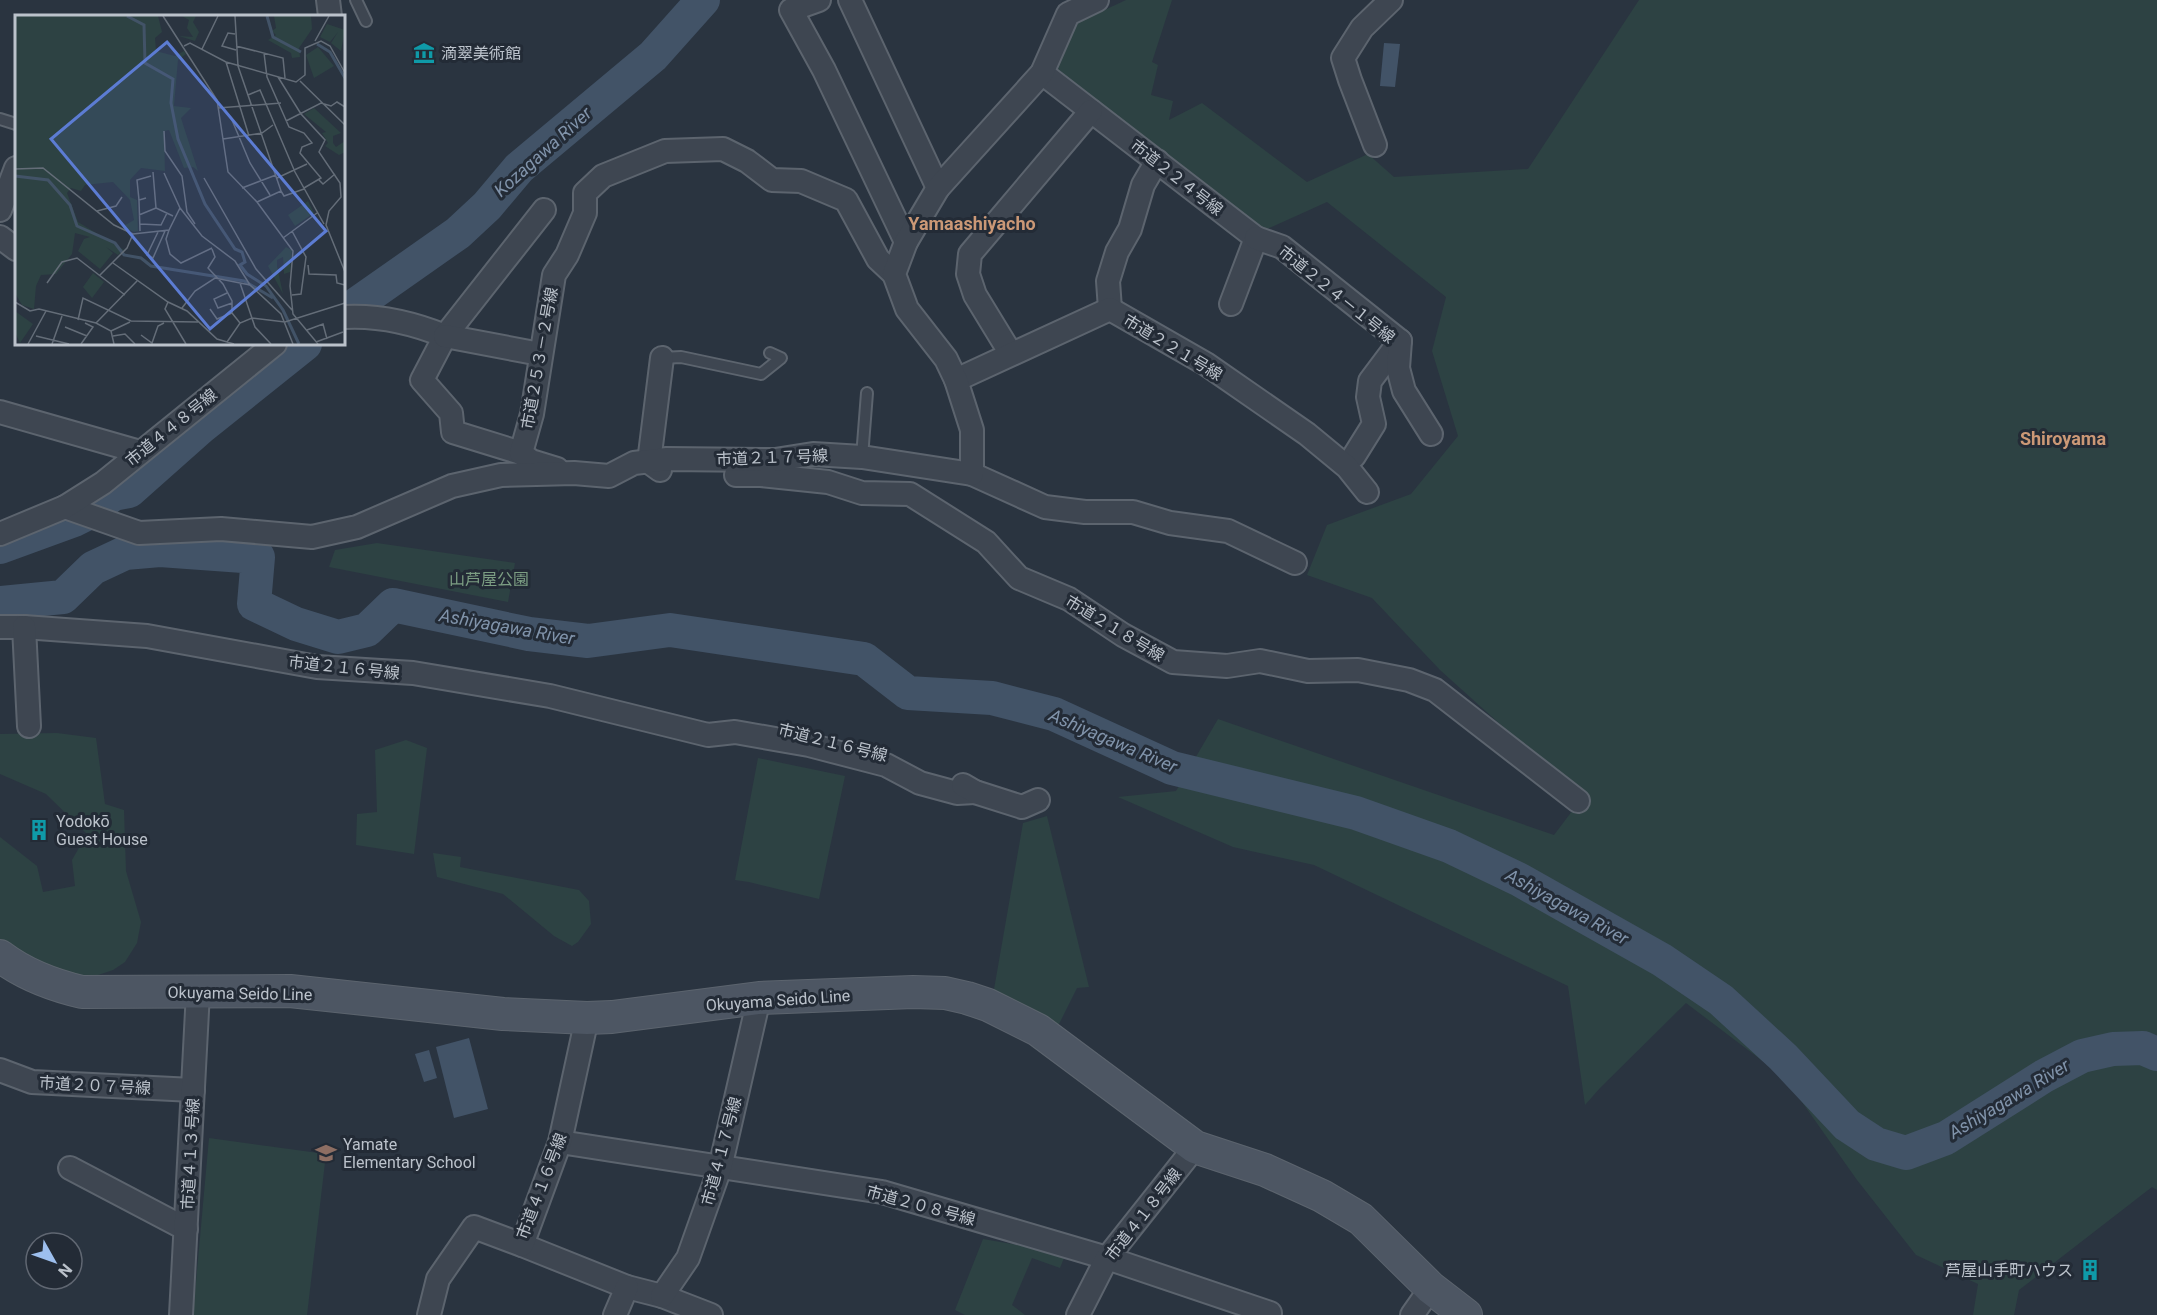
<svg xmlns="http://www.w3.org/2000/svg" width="2157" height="1315" viewBox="0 0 2157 1315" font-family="Roboto,'Noto Sans JP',sans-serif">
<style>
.green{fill:#2d4243}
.water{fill:#425367}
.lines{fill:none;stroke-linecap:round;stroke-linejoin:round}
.river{stroke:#425367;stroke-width:34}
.service-casing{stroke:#5c646e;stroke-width:14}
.minor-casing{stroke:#5c646e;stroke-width:26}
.secondary-casing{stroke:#5c646e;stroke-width:34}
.service{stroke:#3e4651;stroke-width:10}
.minor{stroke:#3e4651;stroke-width:22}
.secondary{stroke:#4d5663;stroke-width:32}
.labels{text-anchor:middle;stroke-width:6;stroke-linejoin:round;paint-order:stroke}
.poi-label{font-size:16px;fill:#bbc2cb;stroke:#232b36;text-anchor:start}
.street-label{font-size:16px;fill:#bbc2cb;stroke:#232b36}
.park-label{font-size:16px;fill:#7c9e83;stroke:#232b36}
.water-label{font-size:18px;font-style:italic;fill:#8093aa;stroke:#232b36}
.neighbourhood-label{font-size:18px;font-weight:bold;fill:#cb9876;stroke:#232b36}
.inset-river{fill:none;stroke:#425367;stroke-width:3}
.inset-road{fill:none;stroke:#646d78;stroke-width:1.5}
.view{fill:#5c7cd3;fill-opacity:0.15;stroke:#5c7cd3;stroke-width:3}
.inset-edge{fill:none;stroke:#bbc2cb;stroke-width:3}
</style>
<rect width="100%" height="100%" fill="#2a3440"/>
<!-- green -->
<g class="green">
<polygon points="1126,0 1172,0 1152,62 1158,65 1151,95 1173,101 1169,120 1202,103 1307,182 1368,154 1394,177 1528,169 1639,0 2157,0 2157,1190 2152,1187 2019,1290 2014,1315 1973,1315 1978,1284 1916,1255 1857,1180 1785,1078 1686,1003 1600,1088 1585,1105 1568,986 1314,865 1233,847 1118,797 1176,791 1218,719 1554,835 1582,798 1440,670 1372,598 1307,575 1327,525 1411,494 1458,436 1432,351 1446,297 1327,202 1265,230 1137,137 1057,68 1070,26"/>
<polygon points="377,543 515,563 508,602 329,567 335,550"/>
<polygon points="57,733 96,738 105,804 124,810 126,871 141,922 137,943 125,962 113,970 92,977 70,981 0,945 0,837 37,866 43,892 75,886 72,860 87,834 46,794 0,774 0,734"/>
<polygon points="406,740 427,748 414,854 356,845 357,814 377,812 375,750"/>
<polygon points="758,758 845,776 819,899 749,882 735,880"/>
<polygon points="1047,816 1089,987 1077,988 1057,1028 993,995 1023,823"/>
<polygon points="433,853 461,857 460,867 579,890 589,901 591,924 578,942 572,946 554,936 503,894 437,877"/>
<polygon points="209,1138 326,1154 307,1315 193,1315"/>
<polygon points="983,1239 1066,1253 1060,1268 1032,1258 1012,1305 1025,1315 965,1315 955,1310"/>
</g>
<!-- water -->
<g class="water">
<polygon points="1384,43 1400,44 1395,87 1380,86"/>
<polygon points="469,1038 488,1109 454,1118 436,1047"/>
<polygon points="429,1050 437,1078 424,1082 415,1054"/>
</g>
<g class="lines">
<!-- river -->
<g class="river">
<polyline points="344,313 458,233 487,206 519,168 653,56 703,0"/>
<polyline points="0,547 74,520 90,512 113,494 129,491 200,428 305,344"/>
<polyline points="0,603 63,597 93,568 125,553 160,550 258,557 254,604 296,624 338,637 367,630 393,605 529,634 588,641 670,630 864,659 908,693 992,698 1054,714 1172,768 1356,813 1449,846 1520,880 1662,960 1721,1000 1783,1057 1847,1125 1876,1144 1906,1153 1946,1138 2044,1076 2082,1056 2113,1049 2143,1048 2157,1054"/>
</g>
<defs>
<g id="service">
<polyline points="356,0 366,21"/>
<polyline points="0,119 16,124"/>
<polyline points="662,358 681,357 761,374 781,358 770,353"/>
<polyline points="862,457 867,393"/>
</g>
<g id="minor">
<polyline points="328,0 330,16"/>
<polyline points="819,0 791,10 824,70 906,242"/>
<polyline points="850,0 938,188"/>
<polyline points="1042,73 1256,238 1231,304"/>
<polyline points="1375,145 1350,80 1343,58 1362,28 1391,0"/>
<polyline points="0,210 16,168"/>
<polyline points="0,237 16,249"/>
<polyline points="1256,238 1282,247 1400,341 1370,381 1368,397 1374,424 1354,456"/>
<polyline points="1110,309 1108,281 1117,252 1130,229 1143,185 1157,161"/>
<path d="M344,317C379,315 413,323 445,336L422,380L451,413L453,432L521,453"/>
<polyline points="445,336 544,210"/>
<polyline points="445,336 540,354"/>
<polyline points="1400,341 1398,368 1404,391 1431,434"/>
<polyline points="1011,354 975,295 968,274 970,254 1091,111"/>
<polyline points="956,380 1110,309 1206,364 1307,434 1347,467 1367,492"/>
<polyline points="0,412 140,452"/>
<polyline points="557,469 531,461 521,453 532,414 554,275 567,255 585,213 585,193 603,176 665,151 723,149 747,161 772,180 801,181 846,200 878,259 894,274"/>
<polyline points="660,470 649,462 662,358"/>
<polyline points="972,474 1045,507 1085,512 1133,512 1170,523 1228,531 1295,563"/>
<polyline points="736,475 761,475 828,482 862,493 910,494 986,542 1019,578 1069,599 1123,635 1173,662 1227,666 1260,661 1308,671 1358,670 1409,680 1435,690 1578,801"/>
<polyline points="65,507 139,533 221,529 312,537 357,527 452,486 501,475 574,473 609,476 634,463 667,459 775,460 813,454 862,457 972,474 972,430 956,380 946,359 907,309 894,274 906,242 938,188 1042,73 1068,14 1097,0"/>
<polyline points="0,534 65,507 103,483 275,344"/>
<polyline points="0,627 24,627 147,636 317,667 413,673 550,696 708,735 735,732 809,745 886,765 920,783 957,793 975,792"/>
<polyline points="24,627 29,726"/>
<polyline points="963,785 975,792 1022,807 1038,800"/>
<polyline points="0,1070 32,1082 193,1090"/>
<polyline points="560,1142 882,1192 1107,1258 1270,1313"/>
<polyline points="70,1168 186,1229"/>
<polyline points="522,1245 627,1287 662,1296 711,1315"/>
<polyline points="662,1296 688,1258 720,1168 759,998"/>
<polyline points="181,1315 198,992"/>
<polyline points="429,1315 438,1279 474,1227 522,1245 560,1142 587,1018"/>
<polyline points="615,1315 627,1287"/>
<polyline points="1078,1315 1107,1258 1195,1147"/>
<polyline points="1412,1315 1431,1288"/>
</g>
<path id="secondary" d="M0,956C25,975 52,985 82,992L290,991L503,1014L587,1018L612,1017L759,998L913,992L945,993L967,998L988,1005L1038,1030L1195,1147L1265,1170L1322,1196L1361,1219L1431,1288L1466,1315"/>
</defs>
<!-- service casing -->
<use href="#service" class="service-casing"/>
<!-- minor casing -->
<use href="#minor" class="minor-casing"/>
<!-- secondary casing -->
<use href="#secondary" class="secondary-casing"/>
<!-- service -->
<use href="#service" class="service"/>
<!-- minor -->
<use href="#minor" class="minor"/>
<!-- secondary -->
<use href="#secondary" class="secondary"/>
</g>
<!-- icons -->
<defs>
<symbol id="museum-bare" viewBox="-9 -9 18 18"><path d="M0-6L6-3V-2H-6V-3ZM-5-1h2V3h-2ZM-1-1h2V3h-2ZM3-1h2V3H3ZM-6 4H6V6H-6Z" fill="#0f9aa8" stroke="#232b36" stroke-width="2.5" paint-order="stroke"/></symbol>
<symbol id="building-bare" viewBox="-9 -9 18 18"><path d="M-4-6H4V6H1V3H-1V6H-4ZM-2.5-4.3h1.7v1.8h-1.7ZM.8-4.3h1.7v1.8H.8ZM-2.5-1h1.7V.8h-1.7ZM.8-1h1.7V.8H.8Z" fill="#0f9aa8" stroke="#232b36" stroke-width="2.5" paint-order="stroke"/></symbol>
<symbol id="school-bare" viewBox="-9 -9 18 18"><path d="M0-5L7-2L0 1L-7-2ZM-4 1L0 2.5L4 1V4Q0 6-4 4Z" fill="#8d6e63" stroke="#232b36" stroke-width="2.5" paint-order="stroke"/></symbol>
</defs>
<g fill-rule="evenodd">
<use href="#museum-bare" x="409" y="38" width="30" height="30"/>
<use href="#building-bare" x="24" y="815" width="30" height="30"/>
<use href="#school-bare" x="311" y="1138" width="30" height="30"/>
<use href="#building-bare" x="2075" y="1255" width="30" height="30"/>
</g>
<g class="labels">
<!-- poi labels -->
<g class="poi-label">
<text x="441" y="59">滴翠美術館</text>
<text x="56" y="827">Yodokō<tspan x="56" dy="18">Guest House</tspan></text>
<text x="343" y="1150">Yamate<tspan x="343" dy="18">Elementary School</tspan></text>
<text x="2073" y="1276" text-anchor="end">芦屋山手町ハウス</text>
</g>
<!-- street labels -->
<g class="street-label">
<text transform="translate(1177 177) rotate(38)" y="6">市道２２４号線</text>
<text transform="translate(1337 294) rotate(39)" y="6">市道２２４－１号線</text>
<text transform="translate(1173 347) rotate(31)" y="6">市道２２１号線</text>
<text transform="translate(539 358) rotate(-80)" y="6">市道２５３－２号線</text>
<text transform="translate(171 427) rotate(-39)" y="6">市道４４８号線</text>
<text transform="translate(772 457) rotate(-2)" y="6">市道２１７号線</text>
<text transform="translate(1115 628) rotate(31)" y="6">市道２１８号線</text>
<text transform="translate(344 667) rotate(6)" y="6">市道２１６号線</text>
<text transform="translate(833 742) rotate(14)" y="6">市道２１６号線</text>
<text transform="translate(240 993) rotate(1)" y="6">Okuyama Seido Line</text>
<text transform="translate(778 1000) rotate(-4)" y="6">Okuyama Seido Line</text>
<text transform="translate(95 1085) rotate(3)" y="6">市道２０７号線</text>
<text transform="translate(721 1151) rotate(-75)" y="6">市道４１７号線</text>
<text transform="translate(190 1154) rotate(-87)" y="6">市道４１３号線</text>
<text transform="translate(541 1186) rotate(-69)" y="6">市道４１６号線</text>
<text transform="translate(921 1205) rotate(15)" y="6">市道２０８号線</text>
<text transform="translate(1143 1214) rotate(-52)" y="6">市道４１８号線</text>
</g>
<!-- park labels -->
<g class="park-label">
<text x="489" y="585">山芦屋公園</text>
</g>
<!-- water labels -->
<g class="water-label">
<text transform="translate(543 152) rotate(-42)" y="6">Kozagawa River</text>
<text transform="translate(507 627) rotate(10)" y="6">Ashiyagawa River</text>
<text transform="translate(1113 741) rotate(23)" y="6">Ashiyagawa River</text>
<text transform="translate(1567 907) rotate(29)" y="6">Ashiyagawa River</text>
<text transform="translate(2009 1099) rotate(-31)" y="6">Ashiyagawa River</text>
</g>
<!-- neighbourhood labels -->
<g class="neighbourhood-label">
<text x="972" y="230">Yamaashiyacho</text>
<text x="2063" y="445">Shiroyama</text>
</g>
</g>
<!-- overview -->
<g transform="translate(15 15)">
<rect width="330" height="330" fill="#2a3440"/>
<path d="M0,1H143L147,17L140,23L141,36L160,41L169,36L171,39L163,45L159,91L176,93L166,103L183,156L178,152L169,153L154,115L149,116L150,156L126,153L115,165V182L122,185L123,216L119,217L107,212L119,205L115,185L98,167L70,170L66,176L56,173L52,178L63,207L109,235L103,240L91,232L98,238L85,254L63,236L69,224L75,222L60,218L57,239L41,259L26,260L21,271L19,294L7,290L0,278ZM167,1H181L178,7L184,17L180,26L164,21L178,22L172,13L174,5ZM259,1H296L297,14L284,33L285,42L277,43L276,38L253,25L261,20L257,16L261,13ZM312,9L330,15L326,36L316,28L323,17L315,27L305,22ZM303,32L319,51L299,63L291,40ZM299,93L326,118L318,121V128L321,132L330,126V137L324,140L310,131L313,128L307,118L311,117L289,99ZM293,186L299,198L280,211L273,200ZM271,232L277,235L275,257L269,259L268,242L262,245V251L268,279L253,251ZM78,258L89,267L77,283L68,272ZM0,296L18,309L5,328L0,317Z" fill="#2d4243"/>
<path class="inset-river" d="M112,1L129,10L130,48L158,64L156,88L163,124L190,189L220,234L227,237L230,247L225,250L232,259L251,271L268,295L284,329M252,1L258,22L286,37M302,29L315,37L330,63M0,161L33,165L55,190L62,211L100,228L109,240L126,243L136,251L229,266L258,283"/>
<path class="inset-road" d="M148,1L202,85L213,157L242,187L278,236L275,271L278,299L303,329M220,1L223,51L266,176M220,19L213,18L207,31L221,35M300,26L314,1M169,31L175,28L211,47L281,67L290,60V33L306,26L315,31L330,58M221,31L268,43L270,63M187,34L203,1M249,38L252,62L274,112L289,118L297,128L287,132L285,138L306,163L289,173M211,47L234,121M263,62L286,99L310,125L304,137L325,168L326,182L314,196L311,210L330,257M285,66L330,110M233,80L245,75L280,157L309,209M203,93L266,88M217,105L235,148L255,180M271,106L306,88L316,91L322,87L330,92M149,116L150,136L167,161L172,197L180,209M208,124L247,118L258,110M0,154L28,153L99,210L118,219L154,215L165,193L187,221L220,246L235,270M138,157L141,193L158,201M149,158L165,193M189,163L241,254L277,295M262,163L292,149M304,165L308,169L320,159M227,173L261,160M124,185L122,165L136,161M242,187L266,176L269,181L289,174M82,196L101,191L107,182M124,200L141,193M125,209L146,210L152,198M154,215L151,224L155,239L166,248L197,233M125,216L124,185L131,183M143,217L132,240L138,243L150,216M268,223L302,198M197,234L200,242L193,253L208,269L217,286V298L225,308M98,248L153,287L172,296L202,324L219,329M293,250L294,259L321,260L322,268L330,270M85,260L112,233L118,219M32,268L47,247L62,243L110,280M225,268L240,312L256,329M212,278L199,284L203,293L217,288M277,280L286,279L291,242L277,216M0,287L15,296L24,294L81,308L96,316L99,329M153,287L150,294L171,329M167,293L180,276L200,263L235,270L266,299L278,329M195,294L202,304L217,298M63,305L68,283L116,306L183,307M81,308L122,266M50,312L72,321M292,315L308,309L312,324M96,316L115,307M126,320L137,328L143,311L149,308M21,321L54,329M98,321L110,319L120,329M212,327L225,308L237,303L270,307L330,288M301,327L328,317M13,329L31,296M37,329L47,301M66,329L78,312L70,308"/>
<path class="view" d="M152,27L311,216L195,314L36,124Z"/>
<rect width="330" height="330" class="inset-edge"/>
</g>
<!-- north arrow -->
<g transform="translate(54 1261) rotate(130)"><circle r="28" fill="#232b36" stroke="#606772" stroke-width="1.5"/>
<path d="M0-4.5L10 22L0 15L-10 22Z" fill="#9dbfee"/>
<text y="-9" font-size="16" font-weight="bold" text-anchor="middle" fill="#bbc2cb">N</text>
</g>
</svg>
